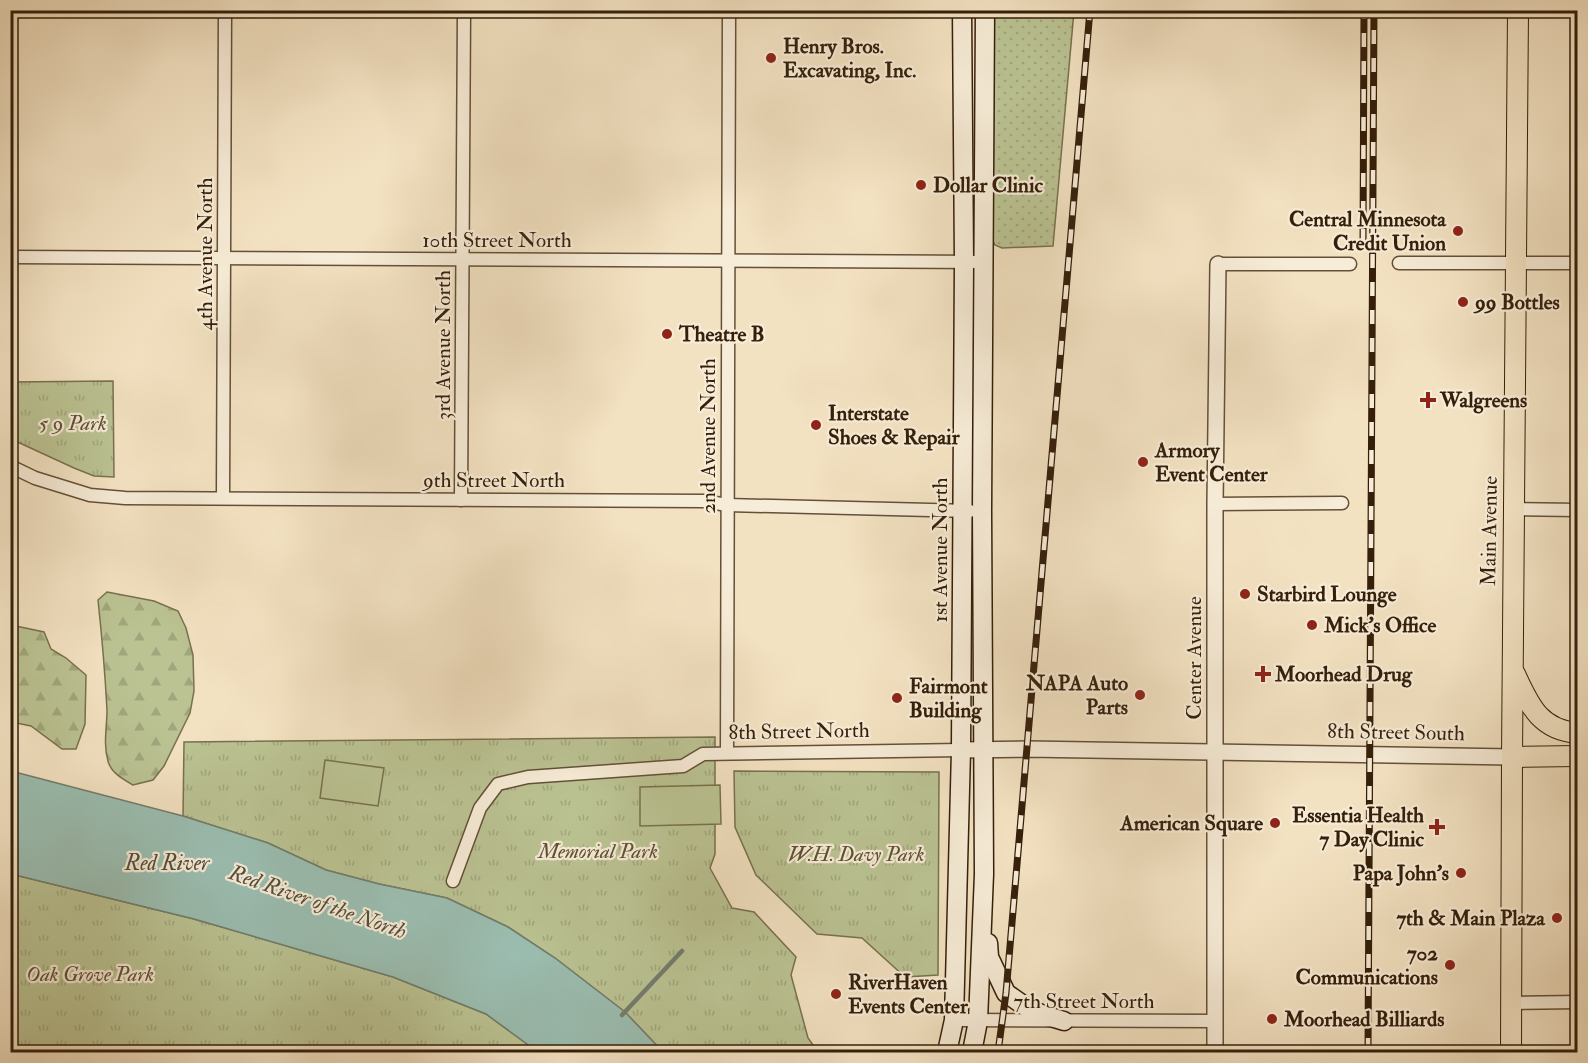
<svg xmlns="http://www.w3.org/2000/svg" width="1588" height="1063" viewBox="0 0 1588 1063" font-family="'IM FELL Double Pica',serif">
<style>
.grass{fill:url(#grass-dots);stroke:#78714e;stroke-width:1.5}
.forest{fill:url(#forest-firs);stroke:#78714e;stroke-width:1.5}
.park{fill:url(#park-tufts);stroke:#78714e;stroke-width:1.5}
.pitch{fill:#bbc393;stroke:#78714e;stroke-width:1.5}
.water{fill:#9bbeb1;stroke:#727e6e;stroke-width:1.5}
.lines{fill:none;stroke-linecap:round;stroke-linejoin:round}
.stream{stroke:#727e6e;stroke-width:4.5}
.minor-casing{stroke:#645038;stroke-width:15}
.tertiary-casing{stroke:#645038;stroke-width:18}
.secondary-casing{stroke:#351f0a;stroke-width:21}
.primary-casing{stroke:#351f0a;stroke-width:22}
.minor{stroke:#f7ecd7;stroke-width:12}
.tertiary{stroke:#f7ecd7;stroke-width:15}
.secondary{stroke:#f7ecd7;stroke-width:18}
.primary{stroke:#f3e2c2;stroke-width:20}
.rail-casing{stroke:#351f0a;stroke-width:7}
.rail{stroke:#f7ecd7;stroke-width:4.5;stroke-dasharray:14;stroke-linecap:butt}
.poi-dot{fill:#8f2418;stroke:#f7ecd7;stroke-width:2}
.labels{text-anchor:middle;stroke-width:4.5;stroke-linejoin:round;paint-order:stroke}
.poi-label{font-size:21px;font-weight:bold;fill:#351f0a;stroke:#f7ecd7;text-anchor:start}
.street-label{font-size:21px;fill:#351f0a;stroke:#f7ecd7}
.park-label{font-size:21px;font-style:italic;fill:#5d5033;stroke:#f7ecd7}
.water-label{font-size:22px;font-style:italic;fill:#544f3c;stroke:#f7ecd7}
</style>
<defs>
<pattern id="grass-dots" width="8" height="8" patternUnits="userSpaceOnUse" patternTransform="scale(1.5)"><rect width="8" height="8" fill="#bbc393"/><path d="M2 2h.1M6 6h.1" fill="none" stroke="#a1a77d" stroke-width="1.8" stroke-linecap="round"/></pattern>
<pattern id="forest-firs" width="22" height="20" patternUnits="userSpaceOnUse" patternTransform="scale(1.5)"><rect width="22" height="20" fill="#bbc393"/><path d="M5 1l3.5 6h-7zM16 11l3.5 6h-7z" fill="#a1a77d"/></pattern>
<pattern id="park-tufts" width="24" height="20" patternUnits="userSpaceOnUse" patternTransform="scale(1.5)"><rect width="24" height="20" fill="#bbc393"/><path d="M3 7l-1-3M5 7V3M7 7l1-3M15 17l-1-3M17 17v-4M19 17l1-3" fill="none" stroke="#a1a77d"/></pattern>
</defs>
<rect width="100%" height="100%" fill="#f3e2c2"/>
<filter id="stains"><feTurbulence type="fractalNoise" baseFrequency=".00333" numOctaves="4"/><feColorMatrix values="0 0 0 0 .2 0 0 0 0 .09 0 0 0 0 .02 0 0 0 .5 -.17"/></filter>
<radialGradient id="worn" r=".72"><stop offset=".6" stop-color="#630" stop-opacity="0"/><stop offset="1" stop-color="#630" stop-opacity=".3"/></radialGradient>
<!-- grass -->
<polygon class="grass" points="994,11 1074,11 1053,246 1002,248 995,245 993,241"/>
<!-- forest -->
<g class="forest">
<path d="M107,592L154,601L178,611L186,628L193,655L194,691L190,713L164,766L153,780L133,785C123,779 111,773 108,761C103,744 107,727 107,710C105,673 102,637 98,600Z"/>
<polygon points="11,625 44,632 51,649 66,658 86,675 85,724 76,749 62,749 31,726 11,722"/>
</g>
<!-- park -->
<g class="park">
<polygon points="113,381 114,477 94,476 74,468 11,439 11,382"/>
<polygon points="715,737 715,854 710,868 732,908 754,912 796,957 791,975 808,1038 818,1052 663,1052 625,1012 555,958 508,927 447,898 379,884 326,870 268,843 183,816 184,742"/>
<polygon points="734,771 939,772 938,975 905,977 862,938 817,934 756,875 735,827"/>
<polygon points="11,874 194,919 393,977 486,1014 538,1052 11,1052"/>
</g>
<!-- pitch -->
<g class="pitch">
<polygon points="325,760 384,768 378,806 320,798"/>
<polygon points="720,785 721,824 640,826 640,787"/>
</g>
<!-- water -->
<polygon class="water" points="11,771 183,816 268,843 326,870 379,884 447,898 508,927 555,958 625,1012 663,1052 538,1052 486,1014 393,977 194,919 11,874"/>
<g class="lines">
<!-- stream -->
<polyline class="stream" points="622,1015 682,951"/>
<defs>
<g id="minor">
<polyline points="10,257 984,262"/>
<polyline points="1399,263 1578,263"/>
<polyline points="1218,264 1350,264"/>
<polyline points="10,466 35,478 90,495 125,498 704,501 727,505 970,511"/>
<polyline points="223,498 225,10"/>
<polyline points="461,500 464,10"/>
<polyline points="1215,504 1342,503"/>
<polyline points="1514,509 1578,510"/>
<polyline points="727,753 729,10"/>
<polyline points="453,881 480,808 498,784 528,777 683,766 703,754 961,750"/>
<polyline points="1512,1003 1578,1002"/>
<polyline points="954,1020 1215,1021"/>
</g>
<g id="tertiary">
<polyline points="961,750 1028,749 1512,757"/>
<polyline points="1215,1052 1215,504 1218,264"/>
</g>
<g id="secondary">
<polyline points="988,943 989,957 1006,993 1026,1007 1041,1014 1064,1021"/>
<polyline points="947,1052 954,1020 961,750 964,262 962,10"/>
<polyline points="972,1052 978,1021 984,874 982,511 985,10"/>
</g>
<g id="primary">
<path d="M1515,674C1529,704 1539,730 1578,733"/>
<polyline points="1512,757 1578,756"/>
<polyline points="1511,1052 1512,757 1518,10"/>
</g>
</defs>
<!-- minor casing -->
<use href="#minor" class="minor-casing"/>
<!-- tertiary casing -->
<use href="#tertiary" class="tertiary-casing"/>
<!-- secondary casing -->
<use href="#secondary" class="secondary-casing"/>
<!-- primary casing -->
<use href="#primary" class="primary-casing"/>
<!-- minor -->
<use href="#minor" class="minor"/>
<!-- tertiary -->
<use href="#tertiary" class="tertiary"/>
<!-- secondary -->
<use href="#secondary" class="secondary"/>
<!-- primary -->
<use href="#primary" class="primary"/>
<defs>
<g id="rail">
<polyline points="1363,243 1364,10"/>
<polyline points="998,1052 1006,993 1090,10"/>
<polyline points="1368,1052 1374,10"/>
</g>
</defs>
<!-- rail casing -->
<use href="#rail" class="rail-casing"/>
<!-- rail -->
<use href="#rail" class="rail"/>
</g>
<!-- markers -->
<g class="poi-dot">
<circle cx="771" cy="58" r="6"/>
<circle cx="921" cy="185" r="6"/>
<circle cx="1458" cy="231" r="6"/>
<circle cx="1463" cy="302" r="6"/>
<circle cx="667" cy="334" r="6"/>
<path d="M1425 391h6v6h6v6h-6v6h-6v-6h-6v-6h6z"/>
<circle cx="816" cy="425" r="6"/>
<circle cx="1143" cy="462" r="6"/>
<circle cx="1245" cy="594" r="6"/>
<circle cx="1312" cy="625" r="6"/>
<path d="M1260 665h6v6h6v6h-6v6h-6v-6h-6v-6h6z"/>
<circle cx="1140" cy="695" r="6"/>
<circle cx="897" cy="698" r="6"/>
<circle cx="1275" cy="823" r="6"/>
<path d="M1434 818h6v6h6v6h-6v6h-6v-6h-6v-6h6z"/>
<circle cx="1461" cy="873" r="6"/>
<circle cx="1557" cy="918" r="6"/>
<circle cx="1450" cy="965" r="6"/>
<circle cx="836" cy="994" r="6"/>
<circle cx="1272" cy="1019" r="6"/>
</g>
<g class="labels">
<!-- poi labels -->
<g class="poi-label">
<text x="783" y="53">Henry Bros.<tspan x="783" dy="24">Excavating, Inc.</tspan></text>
<text x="933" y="192">Dollar Clinic</text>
<text x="1446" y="226" text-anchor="end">Central Minnesota<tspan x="1446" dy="24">Credit Union</tspan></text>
<text x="1475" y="309">99 Bottles</text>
<text x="679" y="341">Theatre B</text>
<text x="1440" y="407">Walgreens</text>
<text x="828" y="420">Interstate<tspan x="828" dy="24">Shoes &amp; Repair</tspan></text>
<text x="1155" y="457">Armory<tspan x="1155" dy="24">Event Center</tspan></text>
<text x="1257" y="601">Starbird Lounge</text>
<text x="1324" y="632">Mick's Office</text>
<text x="1275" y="681">Moorhead Drug</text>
<text x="1128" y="690" text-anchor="end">NAPA Auto<tspan x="1128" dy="24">Parts</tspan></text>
<text x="909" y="693">Fairmont<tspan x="909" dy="24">Building</tspan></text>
<text x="1424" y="822" text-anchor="end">Essentia Health<tspan x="1424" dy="24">7 Day Clinic</tspan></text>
<text x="1263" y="830" text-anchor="end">American Square</text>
<text x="1449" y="880" text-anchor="end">Papa John's</text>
<text x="1545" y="925" text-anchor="end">7th &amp; Main Plaza</text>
<text x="1438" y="960" text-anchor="end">702<tspan x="1438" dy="24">Communications</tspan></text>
<text x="848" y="989">RiverHaven<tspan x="848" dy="24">Events Center</tspan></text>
<text x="1284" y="1026">Moorhead Billiards</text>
</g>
<!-- street labels -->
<g class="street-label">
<text x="497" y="247">10th Street North</text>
<text transform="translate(205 254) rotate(-90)" y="7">4th Avenue North</text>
<text transform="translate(443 345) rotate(-90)" y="7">3rd Avenue North</text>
<text transform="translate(708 436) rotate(-90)" y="7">2nd Avenue North</text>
<text x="494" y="487">9th Street North</text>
<text transform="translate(1489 531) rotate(-89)" y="7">Main Avenue</text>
<text transform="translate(940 550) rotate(-90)" y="7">1st Avenue North</text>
<text transform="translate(1194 658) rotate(-90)" y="7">Center Avenue</text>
<text transform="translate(799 731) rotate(-1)" y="7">8th Street North</text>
<text transform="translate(1396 732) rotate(1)" y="7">8th Street South</text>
<text x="1084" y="1008">7th Street North</text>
</g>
<!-- park labels -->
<g class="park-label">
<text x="73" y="430">5 9 Park</text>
<text x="598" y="858">Memorial Park</text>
<text x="856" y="861">W.H. Davy Park</text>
<text x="90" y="981">Oak Grove Park</text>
</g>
<!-- water labels -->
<g class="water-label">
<text x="167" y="870">Red River</text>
<text transform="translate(318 901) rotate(19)" y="8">Red River of the North</text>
</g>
</g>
<!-- margin -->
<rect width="1588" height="1063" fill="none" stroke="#f3e2c2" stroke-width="36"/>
<rect x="12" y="12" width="1564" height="1039" fill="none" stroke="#351f0a" stroke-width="3"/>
<rect x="18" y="18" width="1552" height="1027" fill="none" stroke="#351f0a" stroke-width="1.5"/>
<rect width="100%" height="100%" filter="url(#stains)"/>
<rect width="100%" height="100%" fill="url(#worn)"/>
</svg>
